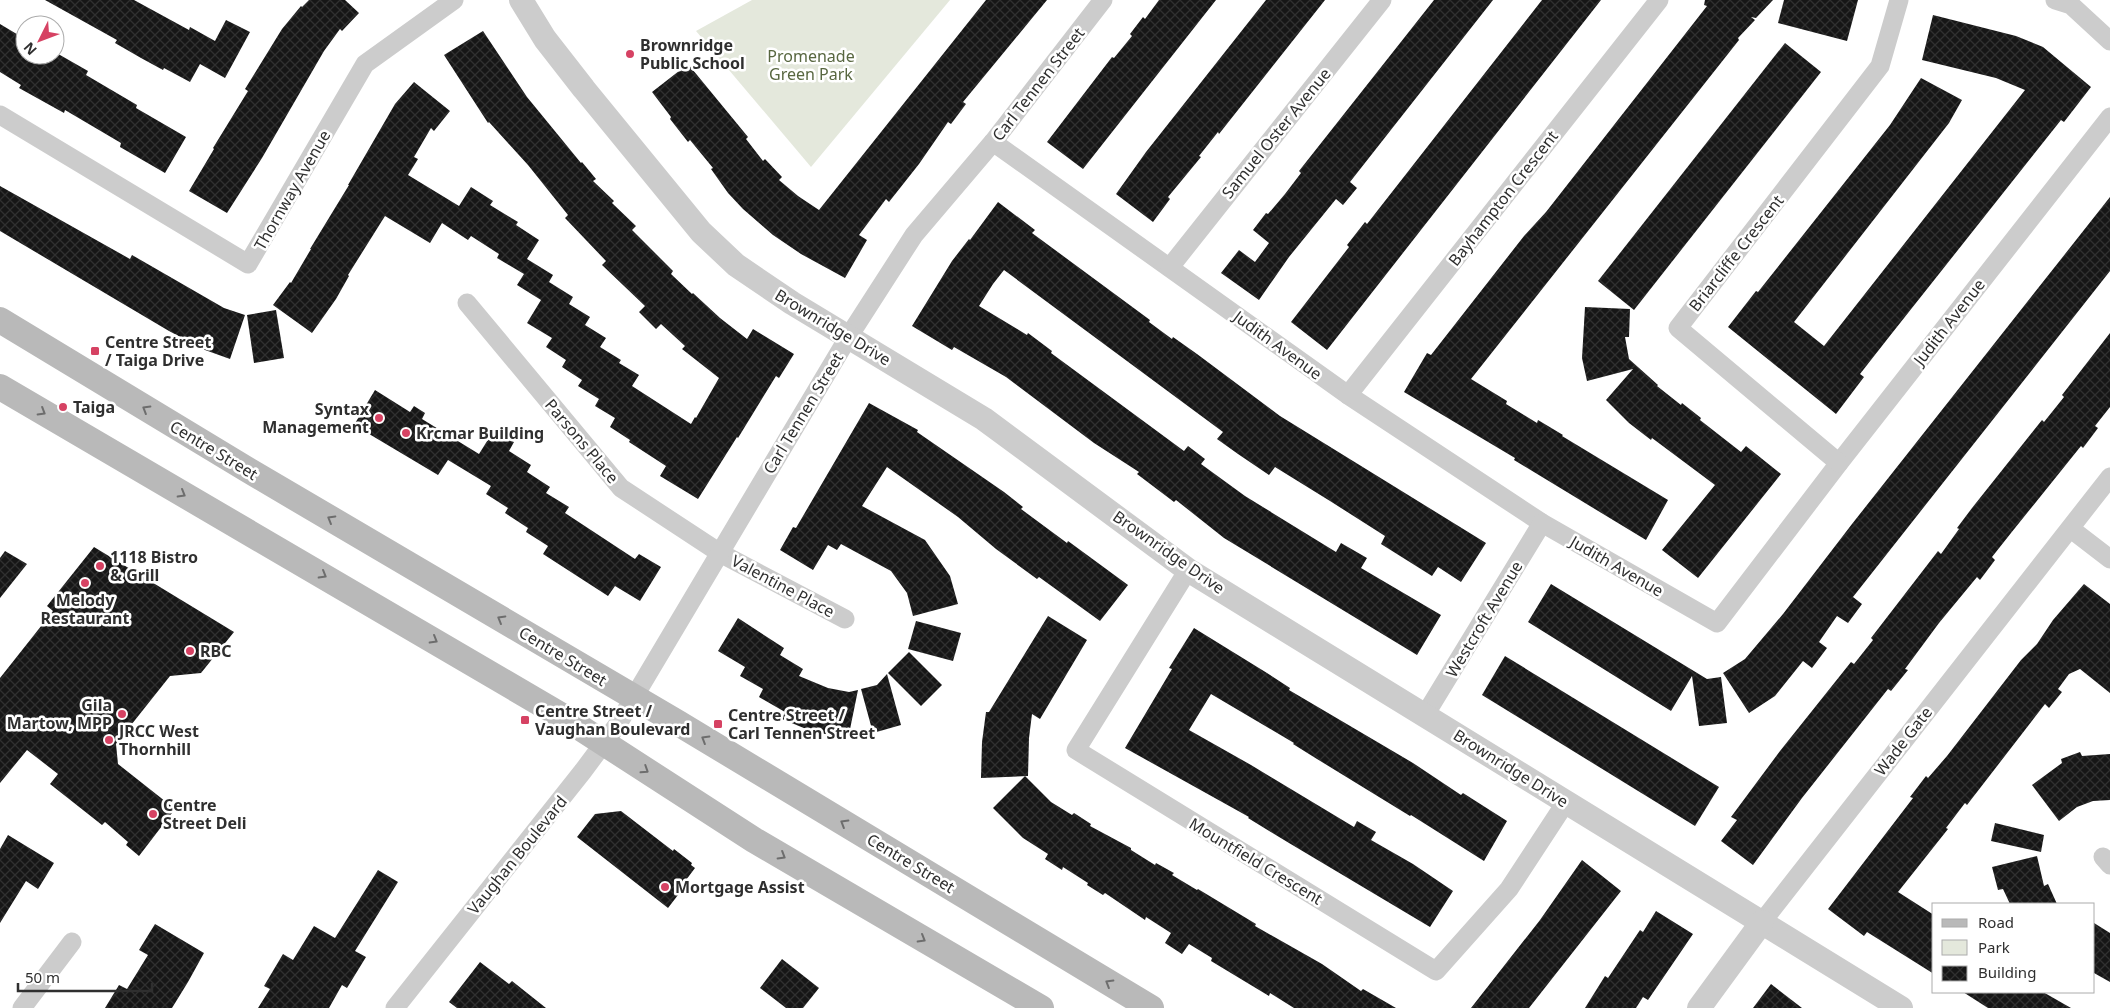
<svg xmlns="http://www.w3.org/2000/svg" width="2110" height="1008" viewBox="0 0 2110 1008" font-family="'Noto Sans',sans-serif">
<style>
.park{fill:#e4e8dc}
.building{fill:url(#building-cross-hatch)}
.lines{fill:none;stroke-linecap:round;stroke-linejoin:round}
.minor{stroke:#ccc;stroke-width:19}
.tertiary{stroke:#ccc;stroke-width:24}
.secondary{stroke:#b9b9b9;stroke-width:26}
.oneway{stroke:#6d6d6d}
.poi-dot{fill:#d64263;stroke:#fff;stroke-width:2}
.labels{text-anchor:middle;stroke-width:5;stroke-linejoin:round;paint-order:stroke}
.poi-label{font-size:16px;font-weight:bold;fill:#2f2f2f;stroke:#fff;text-anchor:start}
.park-label{font-size:16px;fill:#586740;stroke:#fff}
.street-label{font-size:16px;fill:#2f2f2f;stroke:#fff}
</style>
<defs>
<pattern id="building-cross-hatch" width="8" height="8" patternUnits="userSpaceOnUse" patternTransform="scale(1.25)"><rect width="8" height="8" fill="#161616"/><path d="M0 0l8 8M0 8l8-8" fill="none" stroke="#303030"/></pattern>
</defs>
<rect width="100%" height="100%" fill="#fff"/>
<!-- park -->
<polygon class="park" points="752,0 950,0 811,167 696,31"/>
<!-- building -->
<g class="building">
<polygon points="45,0 134,0 189,30 190,27 215,41 226,20 250,32 225,78 200,64 190,82 164,68 163,70 141,58 115,43 117,40"/>
<polygon points="309,0 345,0 359,13 342,31 340,29 324,51 262,158 227,213 189,191 214,149 213,148 248,91 245,89 282,29 301,6 302,7"/>
<polygon points="986,0 1047,0 963,102 966,104 951,124 948,122 919,164 889,202 886,199 859,235 867,240 845,278 801,254 773,235 743,209 728,193 711,169 713,168 690,140 688,142 670,119 671,117 652,92 688,64 748,137 746,139 763,161 765,159 782,177 779,180 798,196 819,210"/>
<polygon points="1159,0 1216,0 1083,169 1047,142 1112,57 1114,58 1132,36 1130,34 1143,17 1145,19"/>
<polygon points="1266,0 1325,0 1219,134 1218,132 1199,156 1201,157 1168,197 1170,199 1153,222 1116,194 1146,152"/>
<polygon points="1434,0 1493,0 1350,182 1357,188 1343,205 1336,199 1289,257 1259,300 1221,273 1239,250 1255,262 1269,243 1253,230 1266,213 1268,214 1285,194 1301,173 1299,171"/>
<polygon points="1542,0 1601,0 1327,350 1291,322 1349,247 1347,245 1365,222 1367,224"/>
<polygon points="1705,0 1773,0 1756,18 1751,17 1755,20 1738,38 1739,40 1471,379 1507,401 1506,404 1537,423 1538,420 1563,435 1562,436 1668,500 1646,540 1514,460 1515,458 1404,392 1427,353 1431,355 1524,236 1546,212 1707,6 1704,5"/>
<polygon points="1784,0 1858,0 1847,41 1778,23"/>
<polygon points="1933,15 2016,36 2043,47 2091,87 2064,122 2061,120 1889,337 1860,374 1864,377 1836,414 1728,327 1756,291 1758,292 1890,125 1921,78 1962,100 1949,123 1935,141 1794,322 1824,346 2025,90 1996,78 1922,60"/>
<polygon points="0,24 25,39 25,55 60,55 88,71 86,75 137,105 136,108 186,137 165,173 120,147 121,143 65,110 64,113 19,88 21,85 0,72"/>
<polygon points="483,31 527,97 581,163 582,162 596,179 593,181 614,201 612,203 636,226 632,230 673,271 671,274 692,294 693,293 720,318 747,339 753,329 794,354 779,378 776,376 738,438 737,437 698,499 660,476 666,466 629,442 630,440 610,427 615,418 595,406 599,399 578,386 582,380 562,367 566,360 546,347 552,338 527,323 541,300 517,285 524,274 497,258 499,254 471,236 468,240 442,223 430,243 385,216 348,275 349,276 336,299 312,333 273,305 290,282 291,283 311,249 310,249 349,185 348,185 395,104 414,82 450,111 434,131 431,128 414,157 418,159 408,175 459,206 471,187 493,201 490,205 518,222 516,225 539,240 527,259 553,275 549,282 573,297 569,304 590,317 585,325 606,338 600,347 621,360 619,363 639,375 632,386 691,424 695,417 696,418 719,378 682,349 685,346 661,324 656,329 639,312 645,306 602,265 606,261 565,218 568,215 528,165 489,122 488,123 444,55"/>
<polygon points="1785,43 1821,72 1634,310 1598,281"/>
<polygon points="0,186 130,259 132,255 224,308 245,315 230,359 205,350 169,331 0,231"/>
<polygon points="2110,197 2110,271 1853,597 1862,604 1848,623 1837,616 1819,642 1827,648 1812,668 1803,661 1775,696 1749,713 1723,673 1745,659 1783,614 1852,524"/>
<polygon points="998,202 1035,230 1032,233 1150,320 1149,322 1172,339 1173,337 1197,354 1280,416 1486,543 1461,582 1438,567 1432,576 1381,544 1385,536 1330,501 1275,467 1269,475 1238,454 1217,439 1223,432 1004,270 993,284 979,306 1027,335 1028,333 1052,351 1051,353 1184,451 1188,446 1205,459 1201,464 1245,496 1336,552 1341,543 1367,558 1361,568 1441,615 1417,655 1224,538 1176,500 1174,502 1137,474 1139,472 1094,443 1006,377 954,347 952,350 912,326 952,261 969,239 970,240"/>
<polygon points="1585,307 1630,309 1629,337 1625,337 1629,359 1658,385 1657,386 1681,405 1682,403 1701,418 1700,420 1741,452 1746,446 1781,474 1698,578 1662,550 1715,485 1652,438 1651,440 1629,423 1606,400 1633,369 1587,381 1582,358"/>
<polygon points="276,310 284,358 254,363 247,315"/>
<polygon points="2110,333 2110,407 2095,426 2098,428 2083,448 2081,446 2011,533 1992,557 1995,560 1980,580 1977,577 1939,623 1905,669 1908,670 1891,691 1888,689 1802,798 1753,865 1721,841 1737,820 1731,817 1780,751 1851,662 1854,664 1873,640 1871,638 1938,551 1941,554 1959,529 1957,528 1972,508 2042,420 2044,422 2064,397 2062,395"/>
<polygon points="375,390 410,412 414,406 425,413 422,419 479,454 494,430 514,442 509,451 531,465 527,472 550,487 546,493 569,507 565,513 635,559 639,554 661,567 640,601 615,586 608,596 543,554 548,546 526,532 528,528 505,513 508,508 486,494 491,486 448,460 438,475 354,425"/>
<polygon points="869,403 918,430 917,432 1004,492 1023,507 1021,509 1067,543 1068,541 1128,585 1100,621 1039,577 1037,579 996,549 958,517 887,467 862,506 925,540 950,576 958,604 913,616 907,593 891,571 841,544 837,550 828,545 813,570 780,550 793,527 796,528"/>
<polygon points="94,547 234,632 201,673 170,676 116,744 118,764 175,809 139,856 126,845 128,842 105,822 102,825 50,784 58,774 27,750 0,783 0,678 53,611 47,606"/>
<polygon points="5,551 27,564 0,598 0,558"/>
<polygon points="1551,584 1707,679 1721,677 1727,723 1699,726 1692,676 1671,711 1528,622"/>
<polygon points="2084,584 2110,604 2110,693 2080,669 2069,674 2058,689 2062,692 2049,708 2045,704 1967,805 1965,803 1946,828 1948,829 1898,892 1934,915 1934,974 1867,932 1864,936 1828,909 1913,798 1910,797 1926,776 1928,778 1947,756 2021,660 2037,644 2053,620"/>
<polygon points="1048,616 1087,640 1040,719 1032,714 1029,738 1028,776 981,778 982,742 986,712 989,712"/>
<polygon points="738,618 784,648 780,655 803,669 799,676 828,688 849,692 858,690 848,739 811,731 782,719 785,712 759,697 763,689 740,676 745,667 718,651"/>
<polygon points="916,621 961,633 953,661 908,649"/>
<polygon points="1194,628 1267,673 1290,688 1289,690 1413,763 1461,795 1463,793 1507,821 1484,861 1411,815 1410,816 1317,759 1293,744 1294,743 1211,694 1189,730 1251,765 1354,827 1357,821 1376,832 1371,840 1413,864 1453,891 1430,927 1289,843 1248,818 1249,817 1125,748 1172,669 1169,668"/>
<polygon points="909,652 942,685 921,706 888,673"/>
<polygon points="1505,656 1719,787 1695,826 1482,695"/>
<polygon points="887,674 901,725 873,733 861,689 877,685"/>
<polygon points="2080,752 2082,756 2110,754 2110,800 2093,801 2077,807 2059,821 2032,785 2062,763 2061,759"/>
<polygon points="1025,776 1051,802 1072,815 1074,813 1091,824 1090,826 1131,848 1131,850 1155,865 1156,863 1174,873 1172,875 1197,890 1198,889 1256,924 1255,926 1322,964 1361,991 1363,989 1396,1008 1294,1008 1270,993 1269,996 1211,961 1212,958 1189,944 1182,954 1165,943 1171,933 1146,917 1145,920 1105,893 1103,895 1087,885 1088,883 1063,867 1062,870 1045,859 1048,854 1023,838 993,808"/>
<polygon points="621,811 673,851 674,849 692,863 691,865 695,868 686,880 688,882 668,908 577,837 595,814"/>
<polygon points="1995,823 2044,835 2041,852 1991,841"/>
<polygon points="8,835 54,863 38,889 26,881 0,923 0,849"/>
<polygon points="2037,856 2044,886 2048,884 2057,904 2010,904 2003,889 1998,890 1992,867"/>
<polygon points="1582,860 1621,891 1529,1008 1471,1008 1540,920"/>
<polygon points="378,870 398,882 355,951 366,957 347,988 342,985 329,1008 258,1008 270,989 264,986 283,954 293,960 314,926 335,938"/>
<polygon points="1656,911 1693,934 1648,1000 1643,997 1636,1008 1585,1008 1605,976 1608,978 1640,930 1643,932"/>
<polygon points="2094,923 2110,933 2110,982 2094,973"/>
<polygon points="155,924 204,953 188,982 172,1008 105,1008 119,985 127,989 148,955 139,950"/>
<polygon points="782,959 819,988 803,1008 786,1008 760,988"/>
<polygon points="480,962 509,984 512,981 546,1008 457,1008 449,1002"/>
<polygon points="1771,984 1802,1008 1753,1008"/>
<polygon points="1963,992 2043,992 2071,1008 1988,1008"/>
</g>
<g class="lines">
<!-- minor -->
<g class="minor">
<polyline points="2055,0 2071,5 2110,41"/>
<polyline points="0,115 248,264 365,64 454,0"/>
<polyline points="993,142 1348,395 1542,523 1717,623 1839,463 2110,117"/>
<polyline points="1170,267 1382,0"/>
<polyline points="467,303 621,488 720,553 845,619"/>
<polyline points="1348,395 1659,0"/>
<polyline points="1839,463 1678,328 1880,66 1899,0"/>
<polyline points="2071,529 2110,559"/>
<polyline points="1188,570 1076,750 1436,971 1509,889 1566,802"/>
<polyline points="1425,715 1542,523"/>
<polyline points="2103,857 2110,865"/>
<polyline points="1762,922 2110,477"/>
<polyline points="22,1008 72,942"/>
<polyline points="395,1008 583,771 618,724 849,336 914,235 993,142 1103,0"/>
</g>
<!-- tertiary -->
<g class="tertiary">
<polyline points="521,0 545,39 584,89 701,232 736,265 792,303 984,419 1188,570 1901,1008"/>
<polyline points="1699,1008 1762,922"/>
</g>
<!-- secondary -->
<g class="secondary">
<polyline points="0,320 248,470 678,723 1151,1008"/>
<polyline points="0,387 562,716 754,840 1041,1008"/>
</g>
</g>
<!-- one-way arrows -->
<defs><path id="oneway-chevron" d="M-2-3.5L2.5 0L-2 3.5" fill="none" stroke-width="1.6" stroke-linecap="round" stroke-linejoin="round" transform="scale(1.25)"/></defs>
<g class="oneway">
<use href="#oneway-chevron" transform="translate(146 409) rotate(-149)"/>
<use href="#oneway-chevron" transform="translate(42 412) rotate(31)"/>
<use href="#oneway-chevron" transform="translate(182 494) rotate(30)"/>
<use href="#oneway-chevron" transform="translate(331 519) rotate(-150)"/>
<use href="#oneway-chevron" transform="translate(323 575) rotate(30)"/>
<use href="#oneway-chevron" transform="translate(501 619) rotate(-150)"/>
<use href="#oneway-chevron" transform="translate(434 640) rotate(30)"/>
<use href="#oneway-chevron" transform="translate(705 739) rotate(-149)"/>
<use href="#oneway-chevron" transform="translate(645 770) rotate(33)"/>
<use href="#oneway-chevron" transform="translate(844 823) rotate(-149)"/>
<use href="#oneway-chevron" transform="translate(782 856) rotate(31)"/>
<use href="#oneway-chevron" transform="translate(922 939) rotate(30)"/>
<use href="#oneway-chevron" transform="translate(1109 983) rotate(-149)"/>
</g>
<!-- markers -->
<g class="poi-dot">
<circle cx="630" cy="54" r="5"/>
<rect x="90" y="346" width="10" height="10" rx="2.5"/>
<circle cx="63" cy="407" r="5"/>
<circle cx="379" cy="418" r="5"/>
<circle cx="406" cy="433" r="5"/>
<circle cx="100" cy="566" r="5"/>
<circle cx="85" cy="583" r="5"/>
<circle cx="190" cy="651" r="5"/>
<circle cx="122" cy="714" r="5"/>
<rect x="520" y="715" width="10" height="10" rx="2.5"/>
<rect x="713" y="719" width="10" height="10" rx="2.5"/>
<circle cx="109" cy="740" r="5"/>
<circle cx="153" cy="814" r="5"/>
<circle cx="665" cy="887" r="5"/>
</g>
<g class="labels">
<!-- poi labels -->
<g class="poi-label">
<text x="640" y="51">Brownridge<tspan x="640" dy="18">Public School</tspan></text>
<text x="105" y="348">Centre Street<tspan x="105" dy="18">/ Taiga Drive</tspan></text>
<text x="73" y="413">Taiga</text>
<text x="369" y="415" text-anchor="end">Syntax<tspan x="369" dy="18">Management</tspan></text>
<text x="416" y="439">Krcmar Building</text>
<text x="110" y="563">1118 Bistro<tspan x="110" dy="18">&amp; Grill</tspan></text>
<text x="85" y="606" text-anchor="middle">Melody<tspan x="85" dy="18">Restaurant</tspan></text>
<text x="200" y="657">RBC</text>
<text x="112" y="711" text-anchor="end">Gila<tspan x="112" dy="18">Martow, MPP</tspan></text>
<text x="535" y="717">Centre Street /<tspan x="535" dy="18">Vaughan Boulevard</tspan></text>
<text x="728" y="721">Centre Street /<tspan x="728" dy="18">Carl Tennen Street</tspan></text>
<text x="119" y="737">JRCC West<tspan x="119" dy="18">Thornhill</tspan></text>
<text x="163" y="811">Centre<tspan x="163" dy="18">Street Deli</tspan></text>
<text x="675" y="893">Mortgage Assist</text>
</g>
<!-- park labels -->
<g class="park-label">
<text x="811" y="62">Promenade<tspan x="811" dy="18">Green Park</tspan></text>
</g>
<!-- street labels -->
<g class="street-label">
<text transform="translate(1038 84) rotate(-52)" y="6">Carl Tennen Street</text>
<text transform="translate(1276 133) rotate(-51)" y="6">Samuel Oster Avenue</text>
<text transform="translate(292 190) rotate(-60)" y="6">Thornway Avenue</text>
<text transform="translate(1503 198) rotate(-52)" y="6">Bayhampton Crescent</text>
<text transform="translate(1736 253) rotate(-52)" y="6">Briarcliffe Crescent</text>
<text transform="translate(1949 322) rotate(-52)" y="6">Judith Avenue</text>
<text transform="translate(833 327) rotate(31)" y="6">Brownridge Drive</text>
<text transform="translate(1278 345) rotate(36)" y="6">Judith Avenue</text>
<text transform="translate(803 413) rotate(-59)" y="6">Carl Tennen Street</text>
<text transform="translate(582 441) rotate(50)" y="6">Parsons Place</text>
<text transform="translate(214 450) rotate(31)" y="6">Centre Street</text>
<text transform="translate(1169 552) rotate(35)" y="6">Brownridge Drive</text>
<text transform="translate(1617 566) rotate(30)" y="6">Judith Avenue</text>
<text transform="translate(783 586) rotate(28)" y="6">Valentine Place</text>
<text transform="translate(1484 619) rotate(-59)" y="6">Westcroft Avenue</text>
<text transform="translate(563 656) rotate(31)" y="6">Centre Street</text>
<text transform="translate(1903 741) rotate(-52)" y="6">Wade Gate</text>
<text transform="translate(1511 768) rotate(32)" y="6">Brownridge Drive</text>
<text transform="translate(517 855) rotate(-51)" y="6">Vaughan Boulevard</text>
<text transform="translate(1256 861) rotate(31)" y="6">Mountfield Crescent</text>
<text transform="translate(911 863) rotate(31)" y="6">Centre Street</text>
</g>
</g>
<!-- legend -->
<rect x="1932" y="903" width="162" height="90" fill="#ffffff" stroke="#acacac"/>
<rect x="1942" y="919" width="25" height="8" fill="#b9b9b9" stroke="#acacac"/>
<text x="1978" y="928" font-size="15" fill="#2f2f2f">Road</text>
<rect x="1942" y="940" width="25" height="15" fill="#e4e8dc" stroke="#acacac"/>
<text x="1978" y="953" font-size="15" fill="#2f2f2f">Park</text>
<rect x="1942" y="966" width="25" height="15" fill="url(#building-cross-hatch)" stroke="#acacac"/>
<text x="1978" y="978" font-size="15" fill="#2f2f2f">Building</text>
<!-- north arrow -->
<g transform="translate(40 40) rotate(228)"><circle r="24" fill="#ffffff" stroke="#acacac"/>
<path d="M0-4L9 19L0 12L-9 19Z" fill="#d64263"/>
<text y="-8" font-size="14" font-weight="bold" text-anchor="middle" fill="#2f2f2f">N</text>
</g>
<!-- scale -->
<path d="M18 983v8h134v-8" fill="none" stroke="#2f2f2f" stroke-width="2.5"/>
<text x="25" y="983" font-size="15" fill="#2f2f2f" stroke="#ffffff" stroke-width="4" paint-order="stroke">50 m</text>
</svg>
